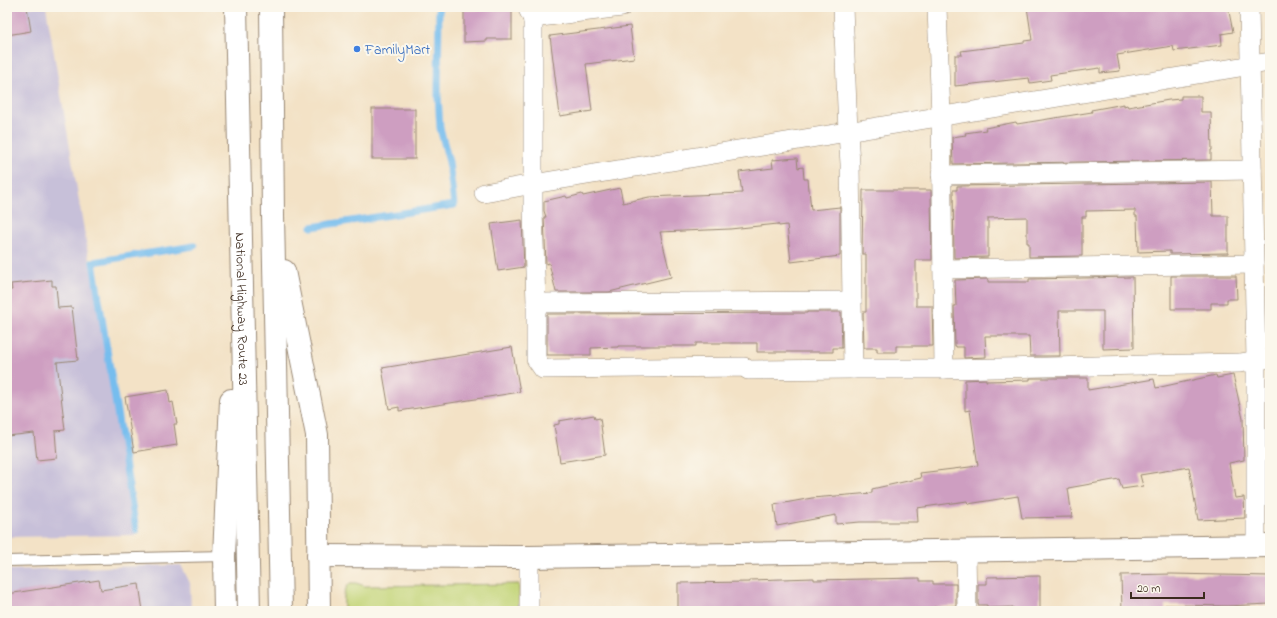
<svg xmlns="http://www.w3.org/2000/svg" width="1277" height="618" viewBox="0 0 1277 618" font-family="'Indie Flower',sans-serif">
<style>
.industrial{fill:#c7c0d9}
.green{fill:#c2d477;stroke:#7e7f4a}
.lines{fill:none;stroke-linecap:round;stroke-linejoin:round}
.stream{stroke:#76bdee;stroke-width:7}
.building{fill:#ce9ec1}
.service-casing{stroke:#978672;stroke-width:12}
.minor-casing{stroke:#978672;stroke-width:20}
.tertiary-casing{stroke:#978672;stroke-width:24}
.trunk-casing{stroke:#978672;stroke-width:24}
.service{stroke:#fff;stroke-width:10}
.minor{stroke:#fff;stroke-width:19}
.tertiary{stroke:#fff;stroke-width:22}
.trunk{stroke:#fff;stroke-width:22}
.shop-dot{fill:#3f7fe0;stroke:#fbf7ec;stroke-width:1.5}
.labels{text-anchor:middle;stroke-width:4;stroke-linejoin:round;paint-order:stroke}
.shop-label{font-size:14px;fill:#366cbe;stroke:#fbf7ec;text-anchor:start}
.street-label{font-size:14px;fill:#3b2a1e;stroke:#fbf7ec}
</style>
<rect width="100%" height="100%" fill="#fbf7ec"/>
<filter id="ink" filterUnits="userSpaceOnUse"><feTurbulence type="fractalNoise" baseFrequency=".025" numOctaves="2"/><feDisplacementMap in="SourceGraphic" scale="8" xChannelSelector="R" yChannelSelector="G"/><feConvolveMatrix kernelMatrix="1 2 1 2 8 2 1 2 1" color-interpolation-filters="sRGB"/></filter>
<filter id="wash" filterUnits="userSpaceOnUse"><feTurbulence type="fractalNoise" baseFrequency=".012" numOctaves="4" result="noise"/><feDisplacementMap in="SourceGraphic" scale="16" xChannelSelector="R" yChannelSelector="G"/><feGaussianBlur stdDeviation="0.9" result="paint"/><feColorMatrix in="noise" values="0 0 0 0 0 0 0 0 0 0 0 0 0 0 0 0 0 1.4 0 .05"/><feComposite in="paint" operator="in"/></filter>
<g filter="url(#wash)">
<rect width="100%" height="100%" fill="#f3e2c6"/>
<!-- industrial -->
<g class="industrial">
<polygon points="7,7 46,7 136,535 7,537"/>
<polygon points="181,565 190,583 191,611 7,611 7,570"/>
</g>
<!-- green -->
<path class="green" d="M350,583H356L365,586L519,584V611H344C344,600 342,591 350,583Z"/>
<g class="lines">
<!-- stream -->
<g class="stream">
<polyline points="312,227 454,205 449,162 440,128 438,95 439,7"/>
<polyline points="136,530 93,262 194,246"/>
</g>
</g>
<g id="blocks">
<!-- building -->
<g class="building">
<polygon points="18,7 27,7 31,31 7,35 7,9"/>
<polygon points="1027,7 1228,7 1233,32 1221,34 1222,45 1174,51 1173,46 1117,55 1120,71 1100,73 1100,68 1050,75 1051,80 1030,83 1029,78 955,86 955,55 962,55 961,51 1024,43 1024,41 1032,40"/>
<polygon points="512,9 512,39 487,39 487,41 464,42 464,10"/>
<polygon points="630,26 634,58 586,64 592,111 560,116 550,36"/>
<polygon points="1181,96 1201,96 1201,112 1211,112 1212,150 1211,150 1211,160 953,164 952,137 966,135 965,133 986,130 985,128 1016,122 1017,124 1092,112 1091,110 1124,104 1124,106 1127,105 1128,107 1169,100 1181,99"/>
<rect x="372" y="109" width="43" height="50"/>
<polygon points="797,158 798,168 803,167 804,179 808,179 811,210 840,207 840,256 791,262 787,225 779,226 778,224 730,229 660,232 671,277 609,292 556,292 549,263 546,264 544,217 546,217 544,211 544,201 566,196 567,198 582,194 583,196 620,188 623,203 649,197 742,193 739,172 773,168 772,160"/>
<polygon points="1212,182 1213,216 1228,216 1228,253 1170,254 1170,251 1138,252 1137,216 1135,216 1135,210 1086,211 1086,217 1082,217 1082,256 1029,257 1029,243 1027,243 1027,217 988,218 988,257 954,258 953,190 957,190 957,186"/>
<polygon points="863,190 931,190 932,260 916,260 916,306 932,306 933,346 896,346 896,352 877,352 877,348 864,348 863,312 866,312 866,254 862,254"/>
<polygon points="522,220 524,267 498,271 491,224"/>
<polygon points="1171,276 1236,276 1237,299 1227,299 1227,303 1211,303 1211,309 1171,309"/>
<polygon points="1133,277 1134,348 1103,349 1103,311 1059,311 1060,356 1030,356 1029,336 985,336 986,357 964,358 964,347 956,347 956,346 955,346 954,306 956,306 955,280 988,279 988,282 1029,282 1029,279"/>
<polygon points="52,280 52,286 56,286 58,308 72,307 78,360 57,362 65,430 55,431 57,458 37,460 34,433 7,436 7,290 12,290 11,284"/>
<polygon points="807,312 841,312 842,348 833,348 833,352 757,352 757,343 696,343 696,346 618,346 618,347 591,348 591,355 547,355 547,314 807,313"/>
<polygon points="512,347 520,392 399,411 399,407 389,409 382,368"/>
<polygon points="1216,375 1217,378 1233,375 1243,419 1244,460 1229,463 1235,498 1244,497 1245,518 1198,520 1189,467 1140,475 1143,486 1122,489 1119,479 1068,488 1072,517 1022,518 1018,496 968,504 967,501 917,508 918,522 860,522 836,524 836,515 777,526 774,505 812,498 872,493 872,489 921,478 920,473 978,466 970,410 965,411 965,380 986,379 986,381 1030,380 1030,378 1088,378 1088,390 1154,379 1156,388"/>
<polygon points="168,390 170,403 173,402 177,424 174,424 177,445 134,452 125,397"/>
<polygon points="594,415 595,419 600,418 605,455 560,462 554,425 559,424 559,421"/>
<polygon points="1172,574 1270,576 1270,604 1227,606 1170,605 1165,605 1165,611 1122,611 1121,575"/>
<polygon points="1040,576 1040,611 1014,611 1013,607 987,608 987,605 978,605 978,584 987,584 987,577"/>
<polygon points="814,578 814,580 920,578 920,581 933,581 933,584 956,584 956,606 934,607 934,610 678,611 678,583 750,582 750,580"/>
<polygon points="99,580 101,590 139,584 143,611 7,611 7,594"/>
</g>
</g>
</g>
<g filter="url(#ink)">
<use href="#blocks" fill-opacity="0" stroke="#978672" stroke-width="1"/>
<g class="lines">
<defs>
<polyline id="service" points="7,561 224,556"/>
<g id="minor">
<polyline points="527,7 533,19 533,211 536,303 536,359 543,369 744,367 748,370 853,369"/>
<polyline points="843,7 848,132 850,164 853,369 944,369 1240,363 1270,358"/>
<polyline points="937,7 941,116 944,369"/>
<polyline points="1249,7 1256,361 1256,546"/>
<polyline points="532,18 622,7"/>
<polyline points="941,175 1252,170"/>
<polyline points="484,193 533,184 1270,62"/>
<polyline points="943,269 1254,264"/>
<polyline points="536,303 852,301"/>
<polyline points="966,550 967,611"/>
<polyline points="529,557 529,611"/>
</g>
<polyline id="tertiary" points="318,556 529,557 1270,546"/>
<g id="trunk">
<path id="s1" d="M236,7L249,611"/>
<polyline points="271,7 273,215 281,611"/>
<polyline points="284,271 317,435 319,611"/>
<polyline points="225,611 224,556 231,400"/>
</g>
</defs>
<!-- service casing -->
<use href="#service" class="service-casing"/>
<!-- minor casing -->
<use href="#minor" class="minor-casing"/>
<!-- tertiary casing -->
<use href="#tertiary" class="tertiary-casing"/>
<!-- trunk casing -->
<use href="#trunk" class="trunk-casing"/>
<!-- service -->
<use href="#service" class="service"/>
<!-- minor -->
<use href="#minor" class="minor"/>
<!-- tertiary -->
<use href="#tertiary" class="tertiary"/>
<!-- trunk -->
<use href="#trunk" class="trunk"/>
</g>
</g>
<!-- markers -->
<circle class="shop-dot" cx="357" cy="49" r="4"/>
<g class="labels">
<!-- shop labels -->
<g class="shop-label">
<text x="365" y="54">FamilyMart</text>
</g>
<!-- street labels -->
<g class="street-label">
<text dy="5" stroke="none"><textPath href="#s1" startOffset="302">National Highway Route 23</textPath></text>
</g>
</g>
<!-- margin -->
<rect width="1277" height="618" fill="none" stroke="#fbf7ec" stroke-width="24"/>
<!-- scale -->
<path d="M1131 592v6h73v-6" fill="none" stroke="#3b2a1e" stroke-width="2"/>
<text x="1137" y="592" font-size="12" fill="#3b2a1e" stroke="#fbf7ec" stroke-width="3" paint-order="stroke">20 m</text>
</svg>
